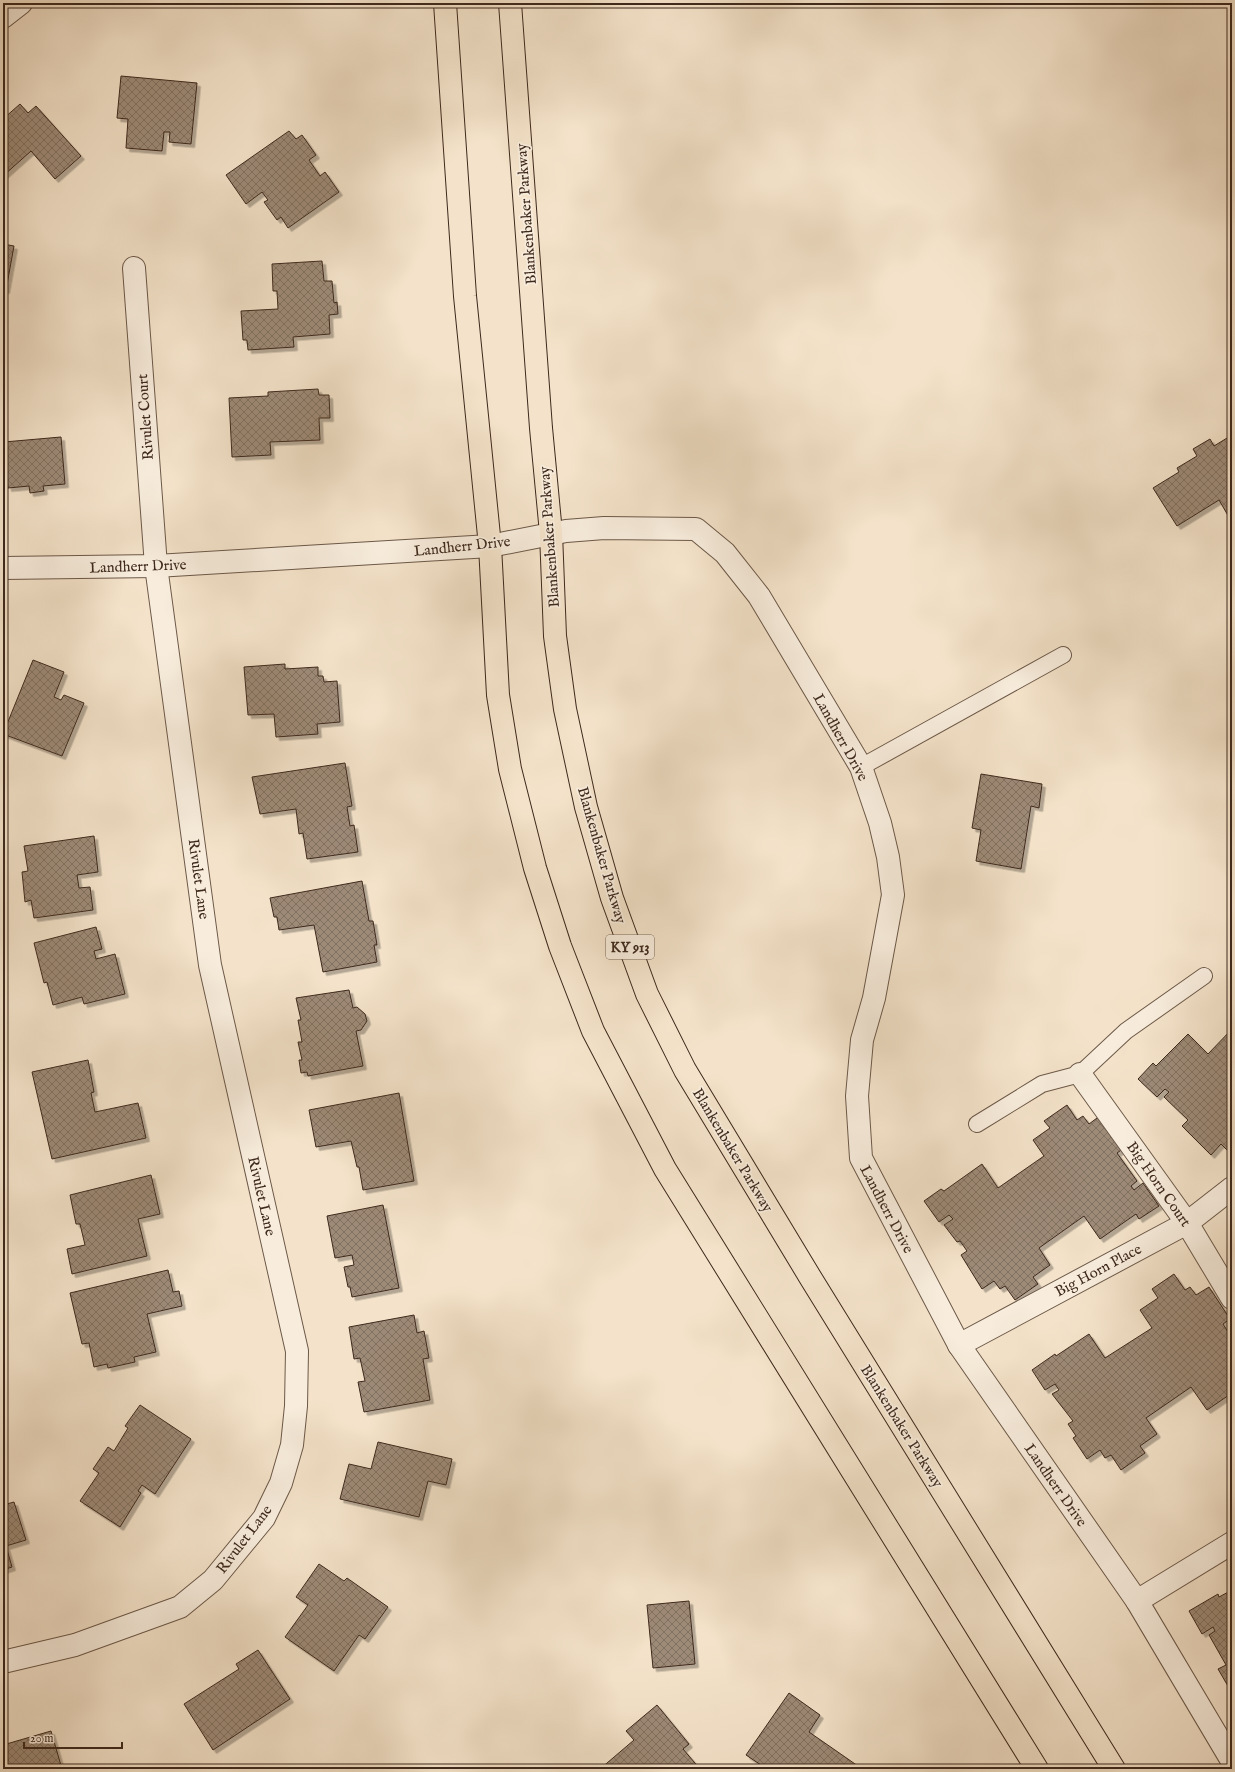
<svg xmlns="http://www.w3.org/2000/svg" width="1235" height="1772" viewBox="0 0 1235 1772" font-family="'IM FELL English',serif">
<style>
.building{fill:url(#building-cross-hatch);stroke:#3e291d;filter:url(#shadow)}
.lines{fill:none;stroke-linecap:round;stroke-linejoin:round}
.lane-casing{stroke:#6c5848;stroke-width:18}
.street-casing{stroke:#6c5848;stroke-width:24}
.primary-casing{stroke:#3e291d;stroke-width:24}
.lane{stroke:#f8eddd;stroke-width:16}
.street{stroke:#f8eddd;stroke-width:22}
.primary{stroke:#f4e3ca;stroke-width:22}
.labels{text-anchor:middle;stroke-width:3.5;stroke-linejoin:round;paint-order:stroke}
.shield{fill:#f8eddd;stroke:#766457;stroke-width:1}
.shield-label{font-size:14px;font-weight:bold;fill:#3e291d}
.street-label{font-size:15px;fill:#3e291d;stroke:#f8eddd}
</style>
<defs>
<pattern id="building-cross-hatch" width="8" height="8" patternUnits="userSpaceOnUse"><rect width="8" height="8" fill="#9d8a77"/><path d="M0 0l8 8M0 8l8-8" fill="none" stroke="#817161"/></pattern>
<filter id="shadow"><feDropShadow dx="3.5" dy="3.5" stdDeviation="0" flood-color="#0004"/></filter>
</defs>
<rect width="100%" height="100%" fill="#f4e3ca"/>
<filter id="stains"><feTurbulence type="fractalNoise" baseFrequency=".005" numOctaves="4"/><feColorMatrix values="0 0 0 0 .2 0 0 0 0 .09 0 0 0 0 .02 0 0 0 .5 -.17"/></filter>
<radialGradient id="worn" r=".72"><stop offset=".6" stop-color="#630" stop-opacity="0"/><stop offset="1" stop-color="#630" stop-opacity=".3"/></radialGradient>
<!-- building -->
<g class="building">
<polygon points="121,76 197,83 191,144 169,142 170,132 164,132 162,151 126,148 128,119 117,118"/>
<polygon points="20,104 28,113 36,106 81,156 55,179 31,151 3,176 3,119"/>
<polygon points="289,131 296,139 302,135 316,155 309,160 320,176 325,172 339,192 288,228 281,217 277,220 264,202 268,200 262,192 246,204 226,175"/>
<polygon points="3,244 14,246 6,290 3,290"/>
<polygon points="322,261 324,281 332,281 334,303 337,302 338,314 329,315 330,334 293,337 294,347 248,350 247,340 243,340 241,311 278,309 277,291 273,291 272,264"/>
<polygon points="318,389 319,395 329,395 330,418 319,418 320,440 270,442 271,455 232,457 229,398 268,396 268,392"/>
<polygon points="1232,435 1232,518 1230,519 1219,500 1177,526 1153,488 1179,472 1177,468 1197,456 1193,449 1210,439 1214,446"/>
<polygon points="61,437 65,484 43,486 44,491 30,493 29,486 8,488 4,442"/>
<polygon points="33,660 64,672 54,697 61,700 64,695 84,703 62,756 3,734"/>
<polygon points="285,664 285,669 318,667 318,676 323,676 324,682 337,681 340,722 317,724 318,734 276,737 274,714 248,715 244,667"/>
<polygon points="345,763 352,806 347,807 350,826 354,825 358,852 307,859 303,833 299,834 296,809 260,814 252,777"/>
<polygon points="981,774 1042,784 1039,808 1031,806 1021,869 976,861 981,830 972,828"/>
<polygon points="94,836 98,872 77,875 79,888 90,887 93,910 34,918 31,900 25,902 22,872 28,871 24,846"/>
<polygon points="362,881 369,921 373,921 377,945 374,945 377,962 323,972 314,925 279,930 277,917 274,917 270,898"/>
<polygon points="96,927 102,949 94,951 96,959 115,954 125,994 84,1004 82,997 53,1005 47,982 44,983 34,943"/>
<polygon points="349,990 353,1008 357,1007 365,1014 367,1021 361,1030 356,1031 363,1066 308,1076 307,1072 301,1073 299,1060 302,1060 298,1042 302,1042 298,1020 301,1020 296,998"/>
<polygon points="1232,1029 1232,1147 1228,1151 1221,1144 1211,1155 1182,1126 1188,1120 1164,1097 1169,1092 1165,1089 1157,1097 1138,1079 1153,1063 1156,1066 1188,1034 1208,1054"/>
<polygon points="88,1060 94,1092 91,1093 95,1112 138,1103 146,1138 52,1159 32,1072"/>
<polygon points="399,1093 414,1181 363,1190 359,1167 357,1167 351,1141 316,1147 309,1110"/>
<polygon points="1067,1105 1077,1120 1083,1116 1089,1124 1101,1115 1124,1148 1117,1153 1137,1181 1131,1186 1134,1190 1143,1183 1159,1206 1139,1219 1136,1214 1100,1239 1084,1216 1039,1248 1050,1265 1033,1277 1038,1284 1015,1300 1005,1286 1000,1289 994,1281 982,1289 961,1255 967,1251 960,1241 957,1242 944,1225 953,1219 949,1215 939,1222 924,1201 941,1189 944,1191 982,1164 998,1188 1044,1156 1033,1140 1050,1128 1044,1121"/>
<polygon points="151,1175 160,1214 138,1219 147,1256 72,1274 67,1249 85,1245 80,1224 76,1224 70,1195"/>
<polygon points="383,1205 399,1288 352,1297 350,1287 348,1287 344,1267 354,1265 352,1255 335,1258 327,1216"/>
<polygon points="168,1270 173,1292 179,1291 182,1306 147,1314 156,1352 134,1357 135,1362 108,1368 107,1364 94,1367 89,1343 82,1344 70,1293"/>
<polygon points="1174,1274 1185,1290 1190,1287 1196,1295 1209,1287 1230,1319 1223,1324 1232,1338 1232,1393 1207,1410 1191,1387 1146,1418 1157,1434 1140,1446 1145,1453 1121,1470 1111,1455 1105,1458 1100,1450 1087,1459 1073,1438 1076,1436 1068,1424 1073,1421 1052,1394 1059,1390 1055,1384 1045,1390 1032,1370 1055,1354 1056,1356 1089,1334 1105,1358 1152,1328 1140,1310 1158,1298 1152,1289"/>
<polygon points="414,1315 417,1333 424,1331 429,1358 423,1359 430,1400 364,1412 358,1382 365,1381 360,1358 354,1359 349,1327"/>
<polygon points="140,1405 191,1439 155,1494 142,1485 138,1491 141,1493 120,1527 80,1501 99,1473 93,1469 108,1447 114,1451 128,1428 125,1426"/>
<polygon points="378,1442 452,1459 446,1485 428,1481 419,1517 340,1499 349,1464 371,1469"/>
<polygon points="14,1502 26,1540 6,1546 12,1567 3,1570 3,1505"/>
<polygon points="319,1564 344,1581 347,1578 388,1607 365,1639 359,1635 334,1671 285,1637 308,1605 296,1597"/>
<polygon points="1232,1590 1232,1693 1218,1669 1226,1665 1209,1635 1215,1631 1213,1627 1202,1634 1189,1611 1218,1594 1219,1597"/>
<polygon points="689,1601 695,1664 653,1668 647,1605"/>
<polygon points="258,1650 290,1699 213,1750 184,1704 239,1669 236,1664"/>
<polygon points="789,1693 820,1715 809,1732 858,1766 856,1769 767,1769 746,1755"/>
<polygon points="657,1705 689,1744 683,1749 700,1769 600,1769 634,1740 626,1731"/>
<polygon points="51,1731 62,1769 3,1769 3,1745"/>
</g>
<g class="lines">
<defs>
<g id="lane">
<polyline points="861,767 1063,655"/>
<polyline points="977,1124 1042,1084 1080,1074 1126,1031 1204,976"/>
</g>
<g id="street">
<polyline points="3,17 21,3"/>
<polyline points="3,568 156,566 490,546 566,531 604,528 696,529 725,553 759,596 861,767 880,823 888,857 893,895 874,998 862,1040 857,1096 861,1158 959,1345 1137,1601 1232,1761"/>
<polyline points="1080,1074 1187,1223 1232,1298"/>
<polyline points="959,1345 1187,1223 1232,1188"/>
<polyline points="1137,1601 1232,1543"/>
<polyline points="3,1662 75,1645 180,1607 213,1580 264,1518 281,1483 292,1445 296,1406 297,1351 210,965 156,566 134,268"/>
</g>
<g id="primary">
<polyline points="445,3 465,296 490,546 498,695 510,769 535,868 560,946 593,1031 665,1169 1037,1769"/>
<polyline points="510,3 541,428 551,533 555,636 565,709 586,807 612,898 647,994 685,1070 810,1277 1114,1769"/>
</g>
</defs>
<!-- lane casing -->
<use href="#lane" class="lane-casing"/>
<!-- street casing -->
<use href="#street" class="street-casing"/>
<!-- primary casing -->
<use href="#primary" class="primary-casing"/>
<!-- lane -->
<use href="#lane" class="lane"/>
<!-- street -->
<use href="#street" class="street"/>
<!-- primary -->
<use href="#primary" class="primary"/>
</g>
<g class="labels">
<!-- shield labels -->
<rect class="shield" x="606" y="935" width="48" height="24" rx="3"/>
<g class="shield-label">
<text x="630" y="952">KY 913</text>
</g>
<!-- street labels -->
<g class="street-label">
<text transform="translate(526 214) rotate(-94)" y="5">Blankenbaker Parkway</text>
<text transform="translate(145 417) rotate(-94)" y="5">Rivulet Court</text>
<text transform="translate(549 537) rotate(-94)" y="5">Blankenbaker Parkway</text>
<text transform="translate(462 546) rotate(-6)" y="5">Landherr Drive</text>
<text transform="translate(138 566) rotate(-2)" y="5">Landherr Drive</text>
<text transform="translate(841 737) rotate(61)" y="5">Landherr Drive</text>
<text transform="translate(602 855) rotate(74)" y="5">Blankenbaker Parkway</text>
<text transform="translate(199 879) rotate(82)" y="5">Rivulet Lane</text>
<text transform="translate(733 1150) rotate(59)" y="5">Blankenbaker Parkway</text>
<text transform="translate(1159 1184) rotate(55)" y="5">Big Horn Court</text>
<text transform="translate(262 1196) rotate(77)" y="5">Rivulet Lane</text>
<text transform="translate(887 1209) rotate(62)" y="5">Landherr Drive</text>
<text transform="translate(1098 1270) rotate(-28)" y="5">Big Horn Place</text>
<text transform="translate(902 1426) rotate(58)" y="5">Blankenbaker Parkway</text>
<text transform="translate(1056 1485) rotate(55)" y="5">Landherr Drive</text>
<text transform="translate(244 1539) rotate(-53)" y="5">Rivulet Lane</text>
</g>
</g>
<!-- margin -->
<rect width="1235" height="1772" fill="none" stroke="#f4e3ca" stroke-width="16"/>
<rect x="4" y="4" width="1227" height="1764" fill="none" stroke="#3e291d" stroke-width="2"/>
<rect x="8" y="8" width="1219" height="1756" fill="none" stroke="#3e291d"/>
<!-- scale -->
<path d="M24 1742v6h98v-6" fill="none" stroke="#3e291d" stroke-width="2"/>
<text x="30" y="1742" font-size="12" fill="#3e291d" stroke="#f8eddd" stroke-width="3" paint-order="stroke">20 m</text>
<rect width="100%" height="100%" filter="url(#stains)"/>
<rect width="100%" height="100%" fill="url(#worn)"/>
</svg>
